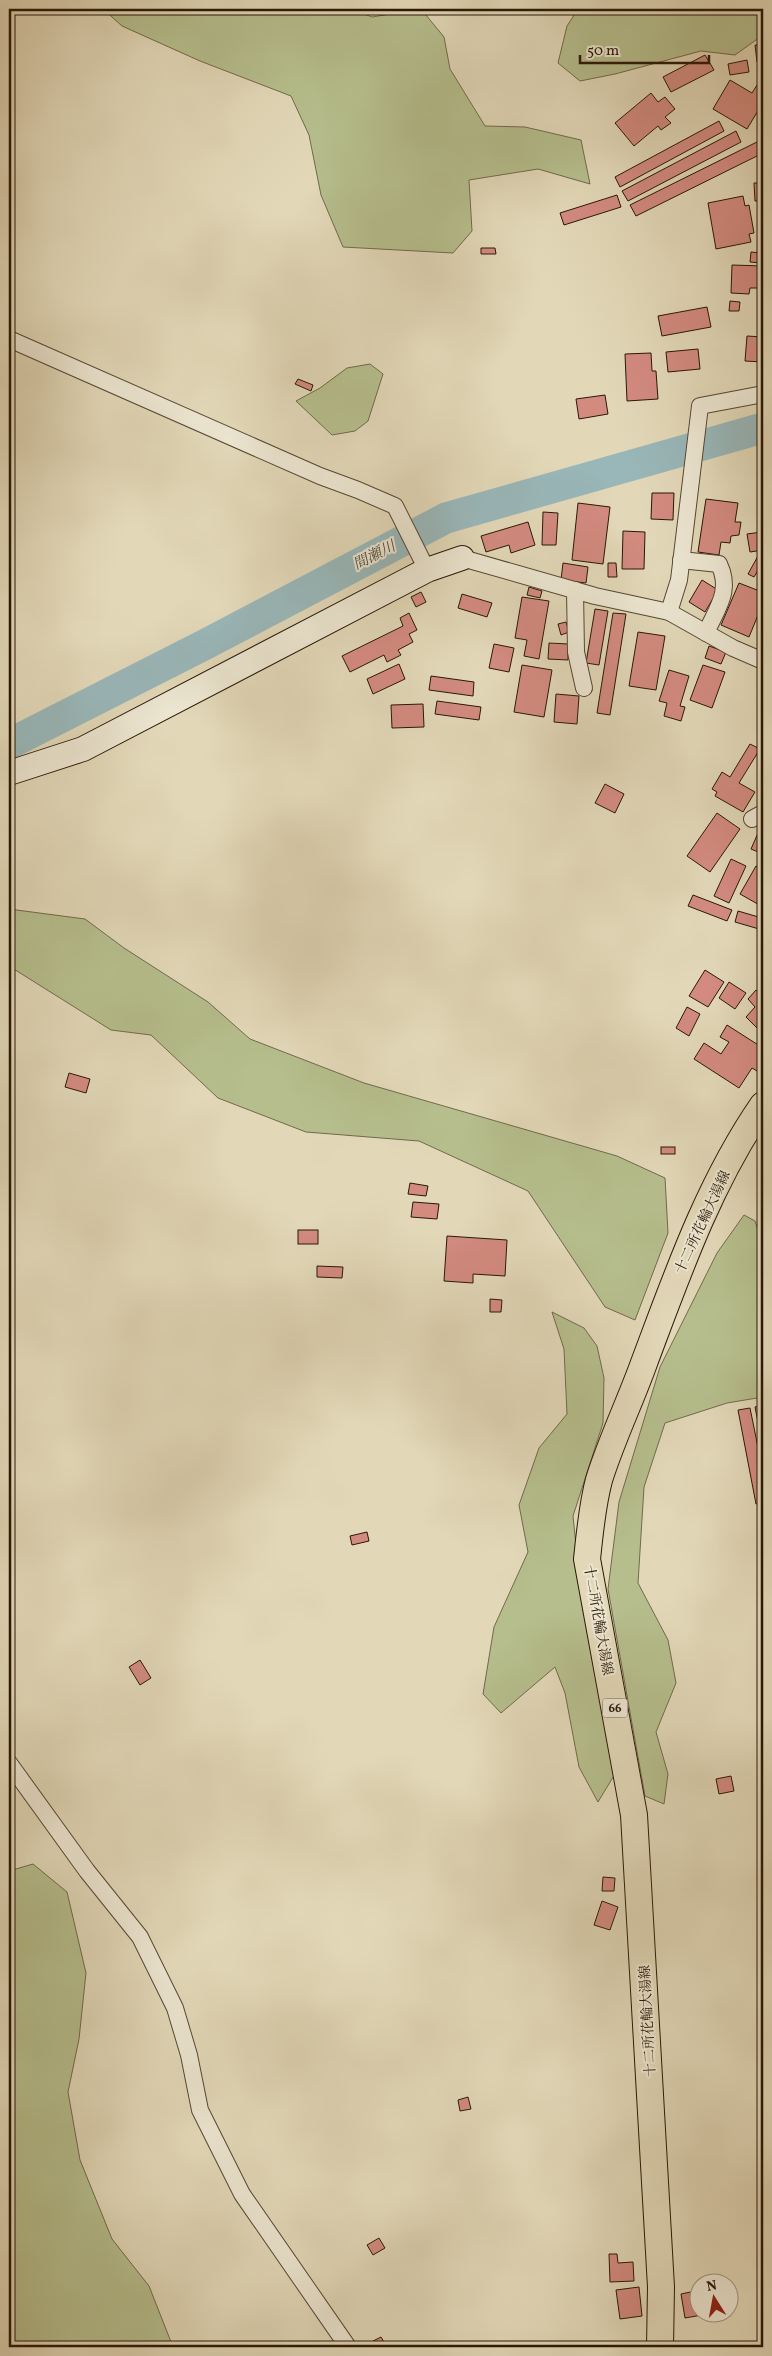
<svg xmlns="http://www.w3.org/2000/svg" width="772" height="2356" viewBox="0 0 772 2356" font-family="Vollkorn,'Noto Serif JP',serif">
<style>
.green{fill:#b6be8d;stroke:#706a4a}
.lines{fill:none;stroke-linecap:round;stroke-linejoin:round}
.river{stroke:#99b7b9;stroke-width:31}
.building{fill:#d38b80;stroke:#291707}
.street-casing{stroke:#574733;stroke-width:18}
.secondary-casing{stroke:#291707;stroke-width:26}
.primary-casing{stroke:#291707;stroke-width:28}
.street{stroke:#ece6d1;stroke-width:16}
.secondary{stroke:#ece6d1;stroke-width:24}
.primary{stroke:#e2d8b8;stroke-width:26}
.labels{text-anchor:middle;stroke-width:4;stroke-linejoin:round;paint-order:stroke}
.shield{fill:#ece6d1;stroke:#645544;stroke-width:1}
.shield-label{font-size:12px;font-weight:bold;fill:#291707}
.street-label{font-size:14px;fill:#291707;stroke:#ece6d1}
.water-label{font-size:15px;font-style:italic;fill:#504f45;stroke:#ece6d1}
</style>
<rect width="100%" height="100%" fill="#e2d8b8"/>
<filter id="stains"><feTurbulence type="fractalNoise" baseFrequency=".004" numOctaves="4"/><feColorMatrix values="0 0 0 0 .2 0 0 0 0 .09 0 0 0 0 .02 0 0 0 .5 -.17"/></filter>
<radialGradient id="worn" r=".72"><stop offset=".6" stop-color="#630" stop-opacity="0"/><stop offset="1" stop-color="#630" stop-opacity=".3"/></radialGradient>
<!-- green -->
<g class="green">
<polygon points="103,9 351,9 372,17 421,9 444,37 450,69 485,126 525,127 581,140 590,184 538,169 469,180 472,231 453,253 343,247 321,195 309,135 291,96 200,61 122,26"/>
<polygon points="578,9 762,9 763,35 735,55 701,51 615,74 580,81 558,63 567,26"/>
<polygon points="370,364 383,374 368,421 355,431 332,435 296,401 320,388 347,368"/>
<polygon points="9,909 85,919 124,948 208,1002 250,1039 364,1083 617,1156 665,1178 668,1233 635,1320 605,1307 528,1191 419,1141 306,1132 218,1098 151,1035 111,1030 9,966"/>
<polygon points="744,1215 755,1221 763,1245 763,1397 727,1403 665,1423 644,1487 638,1583 668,1640 676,1683 656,1732 668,1774 664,1804 645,1796 608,1589 619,1502 660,1367 717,1253"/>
<polygon points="552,1312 584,1328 597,1346 604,1378 603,1423 573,1516 581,1593 618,1769 598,1802 579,1767 565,1693 555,1667 501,1713 483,1694 494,1627 528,1552 519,1505 539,1448 567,1414 564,1349"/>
<polygon points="33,1864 67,1892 86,1973 79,2039 68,2092 80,2160 112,2239 149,2286 173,2347 9,2347 9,1871"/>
</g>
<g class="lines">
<!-- river -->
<polyline class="river" points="9,744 204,645 446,518 763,428"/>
</g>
<!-- building -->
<g class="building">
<polygon points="755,45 763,45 763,62 757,62"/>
<polygon points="705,55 714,70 671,92 663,77"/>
<polygon points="747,60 749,72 730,75 728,64"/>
<polygon points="730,80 752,93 759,82 763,84 763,112 759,109 747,129 713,109"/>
<polygon points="651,93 658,102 665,97 675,109 665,117 671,123 661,130 658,126 634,146 615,123"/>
<polygon points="719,121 724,131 620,187 615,177"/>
<polygon points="736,131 741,142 628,201 622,191"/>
<polygon points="763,139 763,153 636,216 630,205"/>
<polygon points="754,183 763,183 763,201 755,201"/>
<polygon points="617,195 621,207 564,225 560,213"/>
<polygon points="743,196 745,206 749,205 754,233 749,234 751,242 716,249 708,203"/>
<polygon points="481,248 495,248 496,254 481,254"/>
<polygon points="751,252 761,253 761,263 750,262"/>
<polygon points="732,265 763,266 763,288 750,288 749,294 731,293"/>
<polygon points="730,301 740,302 739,311 729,311"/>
<polygon points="707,307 711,327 662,336 658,316"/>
<polygon points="747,336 763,337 763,362 745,361"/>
<polygon points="698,349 700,369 668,372 666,352"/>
<polygon points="651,353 652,371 656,371 658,399 627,401 625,354"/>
<polygon points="298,379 313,385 311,391 295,384"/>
<polygon points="605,395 608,414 579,419 576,399"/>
<polygon points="652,493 674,493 673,520 651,519"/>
<polygon points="706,499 738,503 735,522 741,522 739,535 731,536 730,543 721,542 719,555 698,552"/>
<polygon points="578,503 610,507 603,564 572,560"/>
<polygon points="543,512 558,513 556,545 542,545"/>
<polygon points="528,522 535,545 511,553 509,545 486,552 481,536"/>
<polygon points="623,531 645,532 644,569 622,569"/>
<polygon points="762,532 763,550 750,552 747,534"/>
<polygon points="758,556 763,562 754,577 748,574"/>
<polygon points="563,563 588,567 586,583 561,580"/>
<polygon points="608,563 616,563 617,577 608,577"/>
<polygon points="702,580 718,590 705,612 689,602"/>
<polygon points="760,581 763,583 763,603 749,637 721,625 739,583 757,590"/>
<polygon points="529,587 542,591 540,598 527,595"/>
<polygon points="421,592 426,602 416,607 411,597"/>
<polygon points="462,594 492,603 487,617 458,608"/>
<polygon points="522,597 549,601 539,659 524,656 527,640 515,638"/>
<polygon points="595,609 608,611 599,665 586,663"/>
<polygon points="409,613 417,630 409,634 413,642 398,650 401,655 387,662 384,655 350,672 342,656 403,626 400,618"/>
<polygon points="613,613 626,614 610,715 597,713"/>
<polygon points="566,622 569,632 561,635 558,624"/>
<polygon points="638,632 665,636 656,690 629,686"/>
<polygon points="549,643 568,644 568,660 548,659"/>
<polygon points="494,644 514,648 509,672 489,668"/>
<polygon points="709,646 726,652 721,664 705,658"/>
<polygon points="399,664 405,679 373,694 367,679"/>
<polygon points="522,665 552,670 544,717 514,712"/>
<polygon points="703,665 725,672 712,708 690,700"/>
<polygon points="669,670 689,676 680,706 685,707 681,721 664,716 667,703 659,701"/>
<polygon points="431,676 474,682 473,696 429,690"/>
<polygon points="556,694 579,696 577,724 554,722"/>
<polygon points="437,701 481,707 479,720 435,714"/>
<polygon points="423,704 424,727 392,728 391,705"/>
<polygon points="750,744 760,749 739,783 755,792 743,812 715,796 717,792 712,789 722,772 730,777"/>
<polygon points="605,784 624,794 615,813 595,803"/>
<polygon points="717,813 740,829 710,872 687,856"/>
<polygon points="758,833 763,836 763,854 751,849"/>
<polygon points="731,859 746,866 729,903 714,896"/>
<polygon points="756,866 763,870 763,907 740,894"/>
<polygon points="693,895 732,910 727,921 688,906"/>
<polygon points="738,911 762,918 759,929 735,922"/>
<polygon points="705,970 724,982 708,1007 689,996"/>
<polygon points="729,982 746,993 735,1009 719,998"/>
<polygon points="756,990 762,995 763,993 763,1028 760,1031 746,1017 755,1007 748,999"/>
<polygon points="687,1007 700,1014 689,1036 676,1028"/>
<polygon points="727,1025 763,1048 759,1058 763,1062 757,1071 752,1068 739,1088 694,1059 704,1043 721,1054 729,1042 720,1037"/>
<polygon points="69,1073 90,1079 86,1093 65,1087"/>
<rect x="661" y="1147" width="14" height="7"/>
<polygon points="410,1183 428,1186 426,1196 408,1194"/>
<polygon points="413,1202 439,1204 437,1219 411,1217"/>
<rect x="298" y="1230" width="20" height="14"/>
<polygon points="447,1236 507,1240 505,1276 473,1274 473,1283 444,1281"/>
<polygon points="317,1266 343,1267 342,1278 317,1277"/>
<polygon points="490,1299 502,1300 501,1312 490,1312"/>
<polygon points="763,1405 763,1448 755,1407"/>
<polygon points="750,1408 763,1472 763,1502 756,1504 738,1410"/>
<polygon points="367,1532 369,1541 352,1545 350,1536"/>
<polygon points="140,1660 151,1678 140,1685 129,1667"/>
<polygon points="731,1776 734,1791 719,1794 716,1779"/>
<polygon points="603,1877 615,1878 614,1891 602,1891"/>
<polygon points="602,1901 618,1907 610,1930 594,1925"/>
<polygon points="468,2097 471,2109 460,2111 458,2100"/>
<polygon points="379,2238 385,2248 373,2255 367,2245"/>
<polygon points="609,2254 617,2254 618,2263 633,2262 634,2281 610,2282"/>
<polygon points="639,2287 642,2316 620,2319 616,2290"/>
<polygon points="700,2290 700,2314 708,2314 685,2318 681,2294"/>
<polygon points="381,2337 387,2347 377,2347 373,2341"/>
</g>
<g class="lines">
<defs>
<g id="street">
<polyline points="9,339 320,476 358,490 395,506 427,570"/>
<polyline points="462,558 595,596 669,612 733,648 763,661"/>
<path d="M681,560L719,564C732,591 717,608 706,633"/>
<polyline points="575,590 576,652 584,688"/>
<polyline points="669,612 679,580 700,406 763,394"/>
<polyline points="752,819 763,813"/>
<polyline points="9,1763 87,1871 140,1937 175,2008 189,2055 200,2110 242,2194 348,2347"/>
</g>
<polyline id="secondary" points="9,773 83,749 427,570 462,558"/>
<path id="primary" d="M660,2347L661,2287L634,1815L587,1559C590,1532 592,1506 599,1480C611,1441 630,1402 644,1363C677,1275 709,1183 763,1105"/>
</defs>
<!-- street casing -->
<use href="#street" class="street-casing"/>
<!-- secondary casing -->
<use href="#secondary" class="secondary-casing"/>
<!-- primary casing -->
<use href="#primary" class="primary-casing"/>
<!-- street -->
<use href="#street" class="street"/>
<!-- secondary -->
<use href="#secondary" class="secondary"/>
<!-- primary -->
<use href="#primary" class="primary"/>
</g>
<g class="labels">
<!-- shield labels -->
<rect class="shield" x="602.5" y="1698.5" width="25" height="19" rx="4"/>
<g class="shield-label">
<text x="615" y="1712">66</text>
</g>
<!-- street labels -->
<g class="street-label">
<text transform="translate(702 1222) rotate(-65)" y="5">十二所花輪大湯線</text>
<text transform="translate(599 1620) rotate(80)" y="5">十二所花輪大湯線</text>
<text transform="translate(647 2021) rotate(-93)" y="5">十二所花輪大湯線</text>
</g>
<!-- water labels -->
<g class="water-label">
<text transform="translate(374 555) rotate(-27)" y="5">間瀬川</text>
</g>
</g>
<!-- margin -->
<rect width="772" height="2356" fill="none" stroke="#e2d8b8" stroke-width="30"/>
<rect x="10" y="10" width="752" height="2336" fill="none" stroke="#291707" stroke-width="2.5"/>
<rect x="15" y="15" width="742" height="2326" fill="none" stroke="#291707"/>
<!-- north arrow -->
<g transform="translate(714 2298) rotate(349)"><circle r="24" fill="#ece6d1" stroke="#9e9380"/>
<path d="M0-4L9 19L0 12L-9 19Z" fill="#8f2418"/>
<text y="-8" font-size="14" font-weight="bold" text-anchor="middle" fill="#291707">N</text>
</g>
<!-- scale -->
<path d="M580 55v8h129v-8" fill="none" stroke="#291707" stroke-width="2.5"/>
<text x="587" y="55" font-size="15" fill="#291707" stroke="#ece6d1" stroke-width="4" paint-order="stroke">50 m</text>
<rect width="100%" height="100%" filter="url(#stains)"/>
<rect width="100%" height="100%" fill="url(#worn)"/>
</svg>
